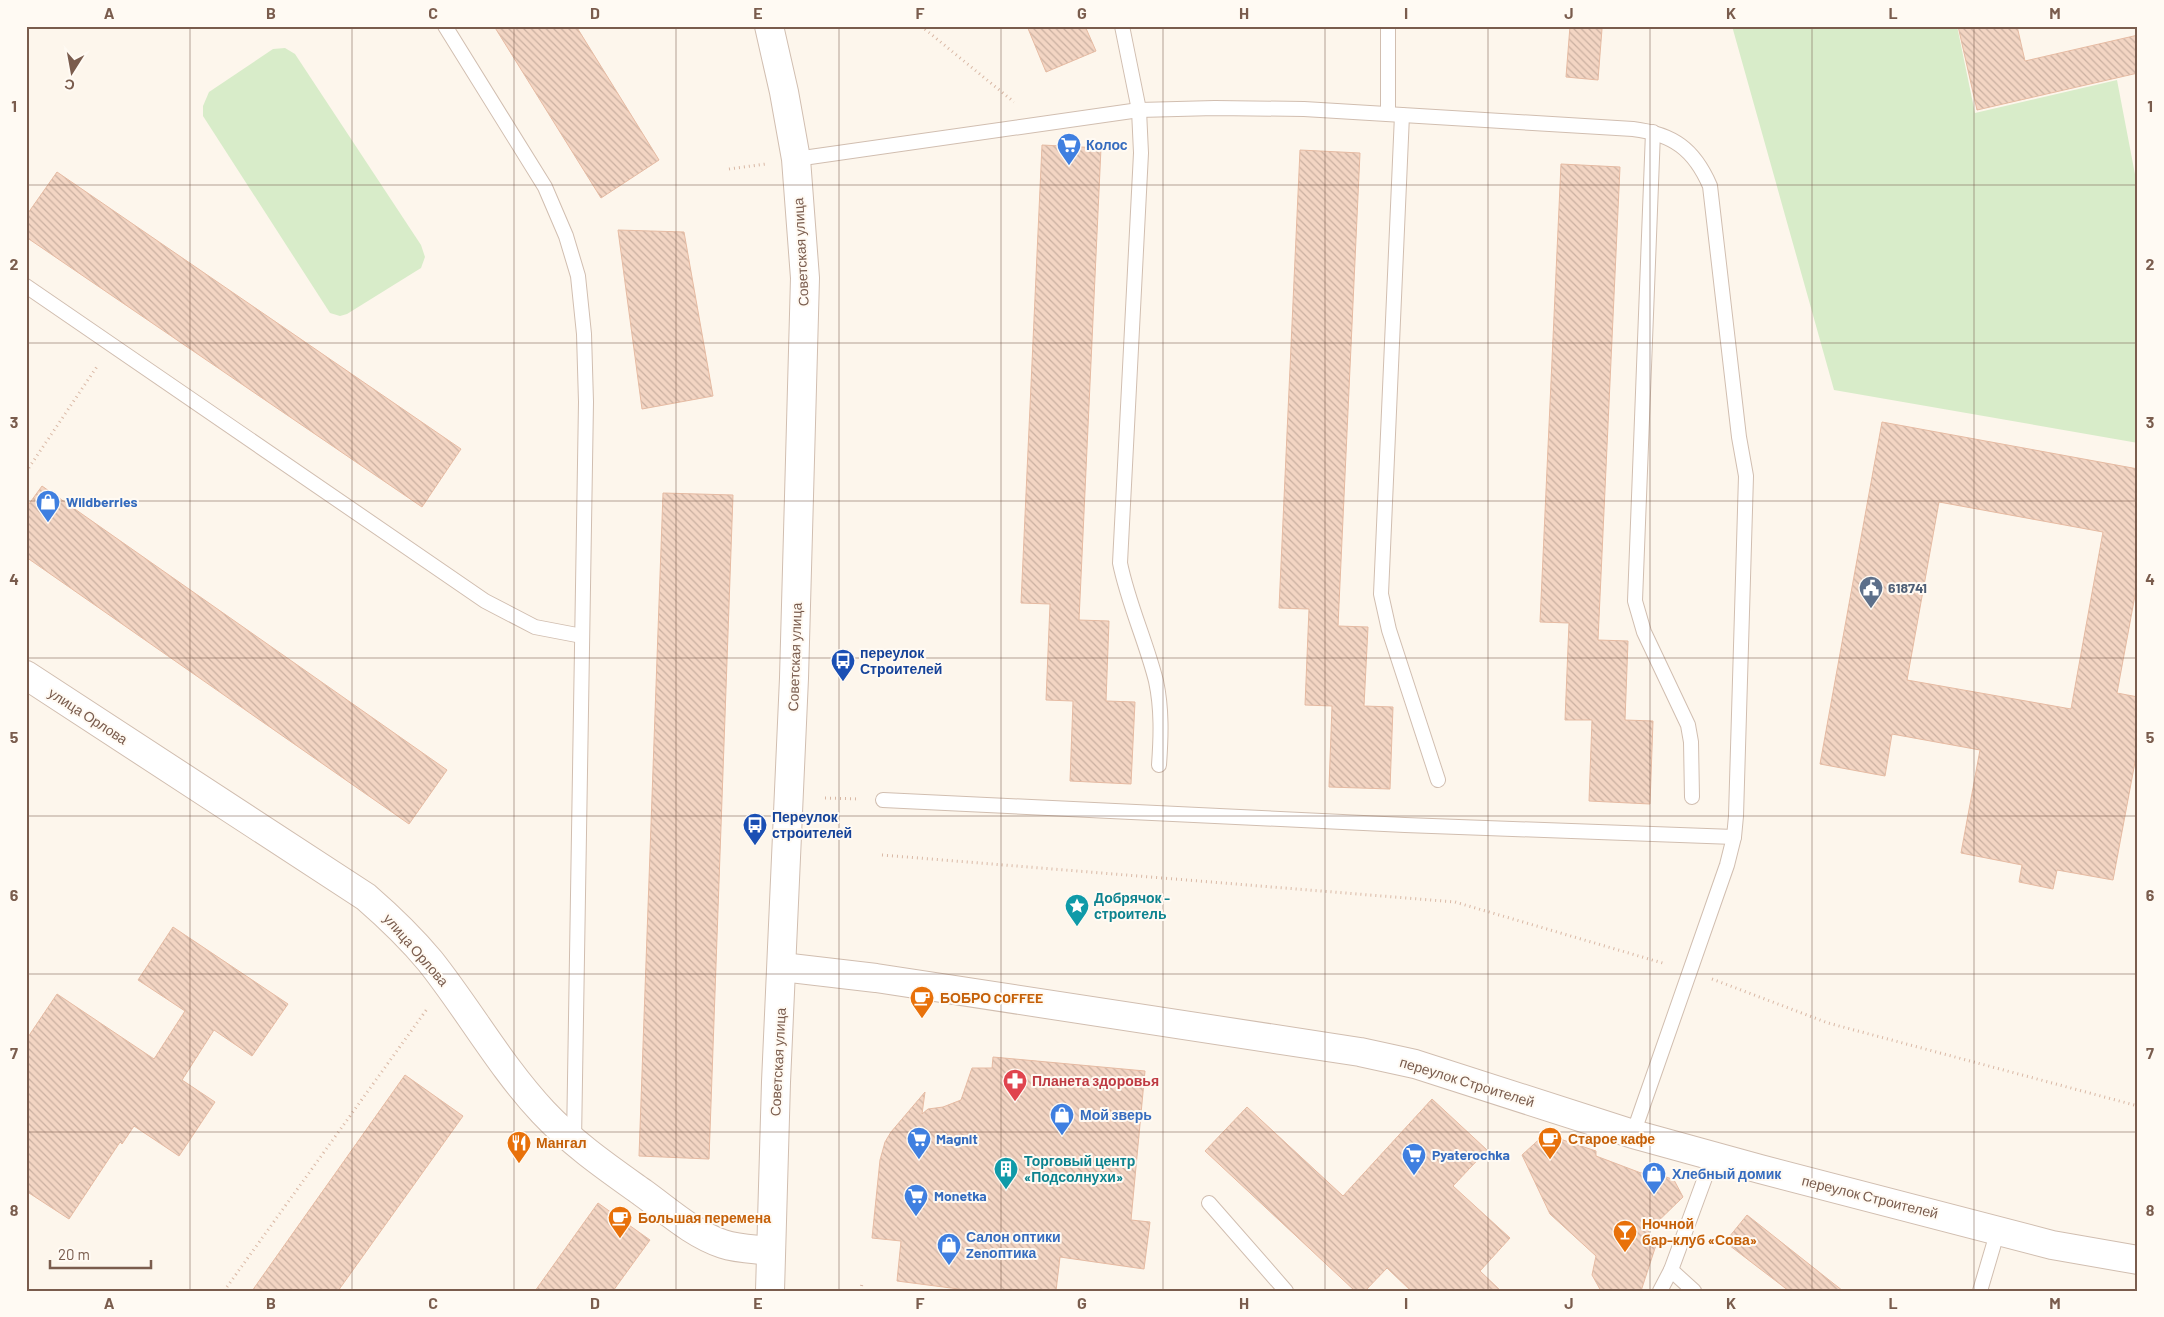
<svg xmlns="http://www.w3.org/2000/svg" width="2164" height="1317" viewBox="0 0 2164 1317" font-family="Barlow,sans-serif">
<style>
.garden{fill:#d8ecc9}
.building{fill:url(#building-back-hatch);stroke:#e6bba3;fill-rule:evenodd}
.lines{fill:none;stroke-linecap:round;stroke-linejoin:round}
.service-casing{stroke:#d1beb0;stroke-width:16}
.minor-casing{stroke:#d1beb0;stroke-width:30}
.path{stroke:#d9b8a5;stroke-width:3;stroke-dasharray:1 4;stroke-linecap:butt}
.service{stroke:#fff;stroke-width:14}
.minor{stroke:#fff;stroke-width:28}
.grid{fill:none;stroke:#7a5c4d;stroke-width:1;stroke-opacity:0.55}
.labels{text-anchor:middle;stroke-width:4;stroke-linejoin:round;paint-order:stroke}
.shop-label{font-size:14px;font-weight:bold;fill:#366cbe;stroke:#fffaf3;text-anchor:start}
.street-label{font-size:14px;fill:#7a5c4d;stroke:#fffaf3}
.service-label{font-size:14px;font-weight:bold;fill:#4e5e75;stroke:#fffaf3;text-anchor:start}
.transit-label{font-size:14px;font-weight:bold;fill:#164399;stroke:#fffaf3;text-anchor:start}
.culture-label{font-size:14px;font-weight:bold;fill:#0d838f;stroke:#fffaf3;text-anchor:start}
.food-label{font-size:14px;font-weight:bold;fill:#c56008;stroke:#fffaf3;text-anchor:start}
.health-label{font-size:14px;font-weight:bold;fill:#be3a42;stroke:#fffaf3;text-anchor:start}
.neatline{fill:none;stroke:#7a5c4d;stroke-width:2}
.grid-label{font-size:16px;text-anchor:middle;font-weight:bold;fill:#7a5c4d}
</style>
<defs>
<pattern id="building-back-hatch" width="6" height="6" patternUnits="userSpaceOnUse" patternTransform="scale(1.25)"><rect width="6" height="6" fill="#f3d5c3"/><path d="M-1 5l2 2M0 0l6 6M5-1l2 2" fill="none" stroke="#cab0a1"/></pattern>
</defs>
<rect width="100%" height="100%" fill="#fdf6ec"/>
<!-- garden -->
<g class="garden">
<polygon points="1732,26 1957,26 1975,113 2117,80 2138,190 2138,443 1834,390"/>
<polygon points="285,48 295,54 421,245 425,257 421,268 347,314 340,316 330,313 203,116 203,106 209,92 273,49"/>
</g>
<!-- building -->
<g class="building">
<polygon points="494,26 576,26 659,160 601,198"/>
<polygon points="1027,26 1085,26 1096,51 1046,72"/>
<polygon points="1570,26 1602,29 1598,80 1566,77"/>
<polygon points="1958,26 2017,26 2025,61 2138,35 2138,73 1977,110"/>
<polygon points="1042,145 1101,148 1079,620 1109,621 1106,701 1135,702 1131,784 1070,781 1073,701 1046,700 1050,604 1021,603"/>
<polygon points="1300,150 1360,153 1338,626 1368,627 1364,706 1393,707 1390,789 1329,787 1332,706 1305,705 1309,609 1279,608"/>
<polygon points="1561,164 1620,167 1598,640 1628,641 1625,720 1653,721 1650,804 1589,801 1592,720 1565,720 1569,623 1540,622"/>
<polygon points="57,172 461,449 422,507 26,237 26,216"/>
<polygon points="618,230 684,232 713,396 642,409"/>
<path d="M1882,422L2138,469V579L2117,693L2138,697V746L2113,880L2057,870L2053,889L2019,882L2022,865L1961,853L1980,750L1892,734L1885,776L1820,764ZM1939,502L2103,532L2071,709L1907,680Z"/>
<polygon points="42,486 447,770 409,824 26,557 26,508"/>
<polygon points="663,493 733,495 709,1159 639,1156"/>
<polygon points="173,927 288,1004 252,1056 214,1030 182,1080 215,1102 179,1156 134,1126 122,1144 120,1142 69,1219 26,1191 26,1040 57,994 154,1059 185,1011 138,980"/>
<polygon points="993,1057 1145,1071 1131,1220 1150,1222 1144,1269 1060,1257 1056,1291 974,1291 897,1281 901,1241 872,1238 880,1160 885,1142 891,1132 925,1092 922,1114 928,1109 943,1107 961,1100 972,1068 992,1068"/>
<polygon points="405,1075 463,1116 338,1291 252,1291"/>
<polygon points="1432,1099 1487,1150 1453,1186 1510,1238 1480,1271 1501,1291 1411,1291 1387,1268 1365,1291 1355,1291 1205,1151 1247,1107 1343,1196"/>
<polygon points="1545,1134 1596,1151 1596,1156 1641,1173 1646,1169 1674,1180 1683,1197 1648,1231 1657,1242 1641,1291 1601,1291 1592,1275 1596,1256 1550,1214 1522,1155"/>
<polygon points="598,1203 650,1240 613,1291 535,1291"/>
<polygon points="1747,1215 1843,1291 1789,1291 1725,1242"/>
</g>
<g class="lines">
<defs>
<g id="service">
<polyline points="445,26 545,187 566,236 578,276 584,334 586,402 574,1141"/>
<path d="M1122,26L1139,110L1141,153L1120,563C1128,603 1146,641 1156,681C1162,709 1161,737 1159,765"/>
<polyline points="1388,26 1388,114"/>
<polyline points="1402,115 1381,594 1389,630 1438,780"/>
<polyline points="1653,132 1635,601 1644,632 1688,725 1691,742 1692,797"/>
<path d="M796,159L1139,110L1215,108L1304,109L1633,129C1673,134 1694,149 1710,186L1739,437L1746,476L1736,816L1734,837L1727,865L1633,1134"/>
<polyline points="26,286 485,601 535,627 582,636"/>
<polyline points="883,800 1405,825 1734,837"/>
<polyline points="1209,1203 1286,1291"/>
<polyline points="1660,1291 1671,1270"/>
<polyline points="1694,1291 1671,1270 1713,1156"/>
<polyline points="1980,1291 1998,1230"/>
</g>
<g id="minor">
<polyline points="769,26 784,92 796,159 805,278 794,678 776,1082 770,1291"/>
<path d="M26,675L366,897C389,917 410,937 430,961C469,1010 500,1066 543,1112C573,1144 608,1168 643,1193C668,1211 693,1234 723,1244C738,1249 755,1249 771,1251"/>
<polyline points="782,967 876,978 1360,1052 1415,1064 1633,1134 1760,1169 2052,1245 2138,1260"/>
</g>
</defs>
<!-- service casing -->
<use href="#service" class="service-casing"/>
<!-- minor casing -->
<use href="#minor" class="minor-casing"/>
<!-- path -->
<g class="path">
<polyline points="921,26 1014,102"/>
<polyline points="729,169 766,164"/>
<polyline points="26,472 98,365"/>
<polyline points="825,798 860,799"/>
<polyline points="882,855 1455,902 1666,964"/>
<polyline points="1712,979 1828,1023 2138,1106"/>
<polyline points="224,1291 427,1009"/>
<polyline points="861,1291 862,1282"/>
</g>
<!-- service -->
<use href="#service" class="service"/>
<!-- minor -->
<use href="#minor" class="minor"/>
</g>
<!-- grid -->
<path class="grid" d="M190,26V1291M352,26V1291M514,26V1291M676,26V1291M839,26V1291M1001,26V1291M1163,26V1291M1325,26V1291M1488,26V1291M1650,26V1291M1812,26V1291M1974,26V1291M26,185H2138M26,343H2138M26,501H2138M26,658H2138M26,816H2138M26,974H2138M26,1132H2138"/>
<!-- icons -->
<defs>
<symbol id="supermarket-pin" viewBox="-11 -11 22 30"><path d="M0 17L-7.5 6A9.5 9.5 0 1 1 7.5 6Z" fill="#3f7fe0" stroke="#fffaf3"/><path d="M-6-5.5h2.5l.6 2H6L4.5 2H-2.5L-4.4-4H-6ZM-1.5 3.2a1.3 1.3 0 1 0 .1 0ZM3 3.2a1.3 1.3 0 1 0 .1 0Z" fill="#fff"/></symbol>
<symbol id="shop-pin" viewBox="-11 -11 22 30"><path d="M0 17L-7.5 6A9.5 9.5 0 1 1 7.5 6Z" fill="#3f7fe0" stroke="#fffaf3"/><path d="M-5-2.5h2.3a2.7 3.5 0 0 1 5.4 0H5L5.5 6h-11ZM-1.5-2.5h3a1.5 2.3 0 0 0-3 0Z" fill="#fff"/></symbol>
<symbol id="civic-pin" viewBox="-11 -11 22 30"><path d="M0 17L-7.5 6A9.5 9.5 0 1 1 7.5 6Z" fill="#5c6f8a" stroke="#fffaf3"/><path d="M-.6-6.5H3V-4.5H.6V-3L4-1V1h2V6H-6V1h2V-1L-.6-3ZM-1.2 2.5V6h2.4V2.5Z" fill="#fff"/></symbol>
<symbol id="bus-pin" viewBox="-11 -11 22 30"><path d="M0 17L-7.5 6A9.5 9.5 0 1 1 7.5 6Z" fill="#1a4fb4" stroke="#fffaf3"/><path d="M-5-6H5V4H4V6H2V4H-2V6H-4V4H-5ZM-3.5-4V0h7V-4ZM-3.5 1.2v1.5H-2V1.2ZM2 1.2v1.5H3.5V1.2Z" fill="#fff"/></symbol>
<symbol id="sight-pin" viewBox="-11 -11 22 30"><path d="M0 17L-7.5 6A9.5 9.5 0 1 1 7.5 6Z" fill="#0f9aa8" stroke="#fffaf3"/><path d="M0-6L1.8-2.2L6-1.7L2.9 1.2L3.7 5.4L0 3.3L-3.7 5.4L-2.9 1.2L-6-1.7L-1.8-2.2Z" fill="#fff"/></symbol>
<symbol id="cafe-pin" viewBox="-11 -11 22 30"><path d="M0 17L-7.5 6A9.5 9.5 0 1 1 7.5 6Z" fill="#e8710a" stroke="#fffaf3"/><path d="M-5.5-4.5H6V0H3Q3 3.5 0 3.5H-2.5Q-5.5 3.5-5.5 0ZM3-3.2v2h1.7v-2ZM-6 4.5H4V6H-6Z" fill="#fff"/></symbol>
<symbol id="pharmacy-pin" viewBox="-11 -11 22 30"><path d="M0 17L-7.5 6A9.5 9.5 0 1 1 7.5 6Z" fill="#e0444e" stroke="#fffaf3"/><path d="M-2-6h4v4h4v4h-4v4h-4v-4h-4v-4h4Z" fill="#fff"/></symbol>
<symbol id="restaurant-pin" viewBox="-11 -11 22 30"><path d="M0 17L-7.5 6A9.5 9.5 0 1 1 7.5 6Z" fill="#e8710a" stroke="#fffaf3"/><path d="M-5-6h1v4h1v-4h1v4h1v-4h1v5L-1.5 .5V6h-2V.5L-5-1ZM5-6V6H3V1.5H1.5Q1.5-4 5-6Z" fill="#fff"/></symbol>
<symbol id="building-pin" viewBox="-11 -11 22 30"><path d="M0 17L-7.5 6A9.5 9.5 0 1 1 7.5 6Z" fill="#0f9aa8" stroke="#fffaf3"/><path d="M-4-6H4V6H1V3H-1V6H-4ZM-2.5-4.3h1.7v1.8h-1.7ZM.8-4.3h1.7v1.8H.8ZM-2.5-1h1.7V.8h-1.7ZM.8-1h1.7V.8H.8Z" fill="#fff"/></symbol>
<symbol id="bar-pin" viewBox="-11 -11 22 30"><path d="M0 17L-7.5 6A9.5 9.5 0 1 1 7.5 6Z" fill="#e8710a" stroke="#fffaf3"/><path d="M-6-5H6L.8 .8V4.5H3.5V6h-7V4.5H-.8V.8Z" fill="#fff"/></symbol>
</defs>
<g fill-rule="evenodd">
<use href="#supermarket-pin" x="1055" y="131" width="28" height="38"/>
<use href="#shop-pin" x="34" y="488" width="28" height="38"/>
<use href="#civic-pin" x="1857" y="574" width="28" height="38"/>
<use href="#bus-pin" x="829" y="647" width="28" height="38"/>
<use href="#bus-pin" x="741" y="811" width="28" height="38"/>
<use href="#sight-pin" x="1063" y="892" width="28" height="38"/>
<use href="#cafe-pin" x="908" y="984" width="28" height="38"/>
<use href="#pharmacy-pin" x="1001" y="1067" width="28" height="38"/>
<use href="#shop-pin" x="1048" y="1101" width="28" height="38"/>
<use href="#supermarket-pin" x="905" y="1125" width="28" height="38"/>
<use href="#cafe-pin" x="1536" y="1125" width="28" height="38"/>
<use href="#restaurant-pin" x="505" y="1129" width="28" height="38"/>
<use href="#supermarket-pin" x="1400" y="1141" width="28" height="38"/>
<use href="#building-pin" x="992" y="1155" width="28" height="38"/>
<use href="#shop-pin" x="1640" y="1160" width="28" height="38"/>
<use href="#supermarket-pin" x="902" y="1182" width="28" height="38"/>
<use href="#cafe-pin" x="606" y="1204" width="28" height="38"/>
<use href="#bar-pin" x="1611" y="1218" width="28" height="38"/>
<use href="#shop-pin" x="935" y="1231" width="28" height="38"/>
</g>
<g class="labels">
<!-- shop labels -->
<g class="shop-label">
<text x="1086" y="150">Колос</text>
<text x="66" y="507">Wildberries</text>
<text x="1080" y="1120">Мой зверь</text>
<text x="936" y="1144">Magnit</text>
<text x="1432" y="1160">Pyaterochka</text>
<text x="1672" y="1179">Хлебный домик</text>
<text x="934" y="1201">Monetka</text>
<text x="966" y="1242">Салон оптики<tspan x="966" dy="16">Zenоптика</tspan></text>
</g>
<!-- street labels -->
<g class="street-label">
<text transform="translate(801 252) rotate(-93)" y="5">Советская улица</text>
<text transform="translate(795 657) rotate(-88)" y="5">Советская улица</text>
<text transform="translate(88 716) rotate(33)" y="5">улица Орлова</text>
<text transform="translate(416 950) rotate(49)" y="5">улица Орлова</text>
<text transform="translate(778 1062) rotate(-87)" y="5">Советская улица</text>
<text transform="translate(1467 1082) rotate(17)" y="5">переулок Строителей</text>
<text transform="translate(1870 1197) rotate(14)" y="5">переулок Строителей</text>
</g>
<!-- service labels -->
<g class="service-label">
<text x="1888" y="593">618741</text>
</g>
<!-- transit labels -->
<g class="transit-label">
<text x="860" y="658">переулок<tspan x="860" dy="16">Строителей</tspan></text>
<text x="772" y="822">Переулок<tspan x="772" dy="16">строителей</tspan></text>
</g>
<!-- culture labels -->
<g class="culture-label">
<text x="1094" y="903">Добрячок -<tspan x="1094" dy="16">строитель</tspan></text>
<text x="1024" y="1166">Торговый центр<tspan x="1024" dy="16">«Подсолнухи»</tspan></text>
</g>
<!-- food labels -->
<g class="food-label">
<text x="940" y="1003">БОБРО COFFEE</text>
<text x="1568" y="1144">Старое кафе</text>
<text x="536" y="1148">Мангал</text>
<text x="638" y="1223">Большая перемена</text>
<text x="1642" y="1229">Ночной<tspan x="1642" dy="16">бар-клуб «Сова»</tspan></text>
</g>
<!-- health labels -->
<g class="health-label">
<text x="1032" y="1086">Планета здоровья</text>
</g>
</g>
<!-- border -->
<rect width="2164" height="1317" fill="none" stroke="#fffaf3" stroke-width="55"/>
<!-- north arrow -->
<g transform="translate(72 72) rotate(191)" stroke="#fffaf3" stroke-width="4" paint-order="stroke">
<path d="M0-4L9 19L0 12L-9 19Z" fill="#7a5c4d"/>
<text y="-8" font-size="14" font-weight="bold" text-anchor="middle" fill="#7a5c4d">С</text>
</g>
<!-- scale -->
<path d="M50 1260v8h101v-8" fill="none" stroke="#7a5c4d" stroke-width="2.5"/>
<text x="58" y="1260" font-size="15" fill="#7a5c4d" stroke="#fffaf3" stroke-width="4" paint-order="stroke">20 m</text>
<rect x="28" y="28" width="2108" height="1262" class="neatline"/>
<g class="grid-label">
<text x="109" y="19">A</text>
<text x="271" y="19">B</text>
<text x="433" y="19">C</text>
<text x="595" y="19">D</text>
<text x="758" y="19">E</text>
<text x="920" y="19">F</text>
<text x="1082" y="19">G</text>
<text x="1244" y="19">H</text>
<text x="1406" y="19">I</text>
<text x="1569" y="19">J</text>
<text x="1731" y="19">K</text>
<text x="1893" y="19">L</text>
<text x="2055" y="19">M</text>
<text x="14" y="112">1</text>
<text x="2150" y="112">1</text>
<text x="14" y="270">2</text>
<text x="2150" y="270">2</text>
<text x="14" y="428">3</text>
<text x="2150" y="428">3</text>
<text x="14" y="585">4</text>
<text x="2150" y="585">4</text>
<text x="14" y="743">5</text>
<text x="2150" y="743">5</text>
<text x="14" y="901">6</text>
<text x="2150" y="901">6</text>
<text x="14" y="1059">7</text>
<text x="2150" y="1059">7</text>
<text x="14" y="1216">8</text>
<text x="2150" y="1216">8</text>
<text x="109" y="1309">A</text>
<text x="271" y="1309">B</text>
<text x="433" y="1309">C</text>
<text x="595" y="1309">D</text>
<text x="758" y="1309">E</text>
<text x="920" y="1309">F</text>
<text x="1082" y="1309">G</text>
<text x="1244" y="1309">H</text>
<text x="1406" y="1309">I</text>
<text x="1569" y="1309">J</text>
<text x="1731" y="1309">K</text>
<text x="1893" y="1309">L</text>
<text x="2055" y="1309">M</text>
</g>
</svg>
